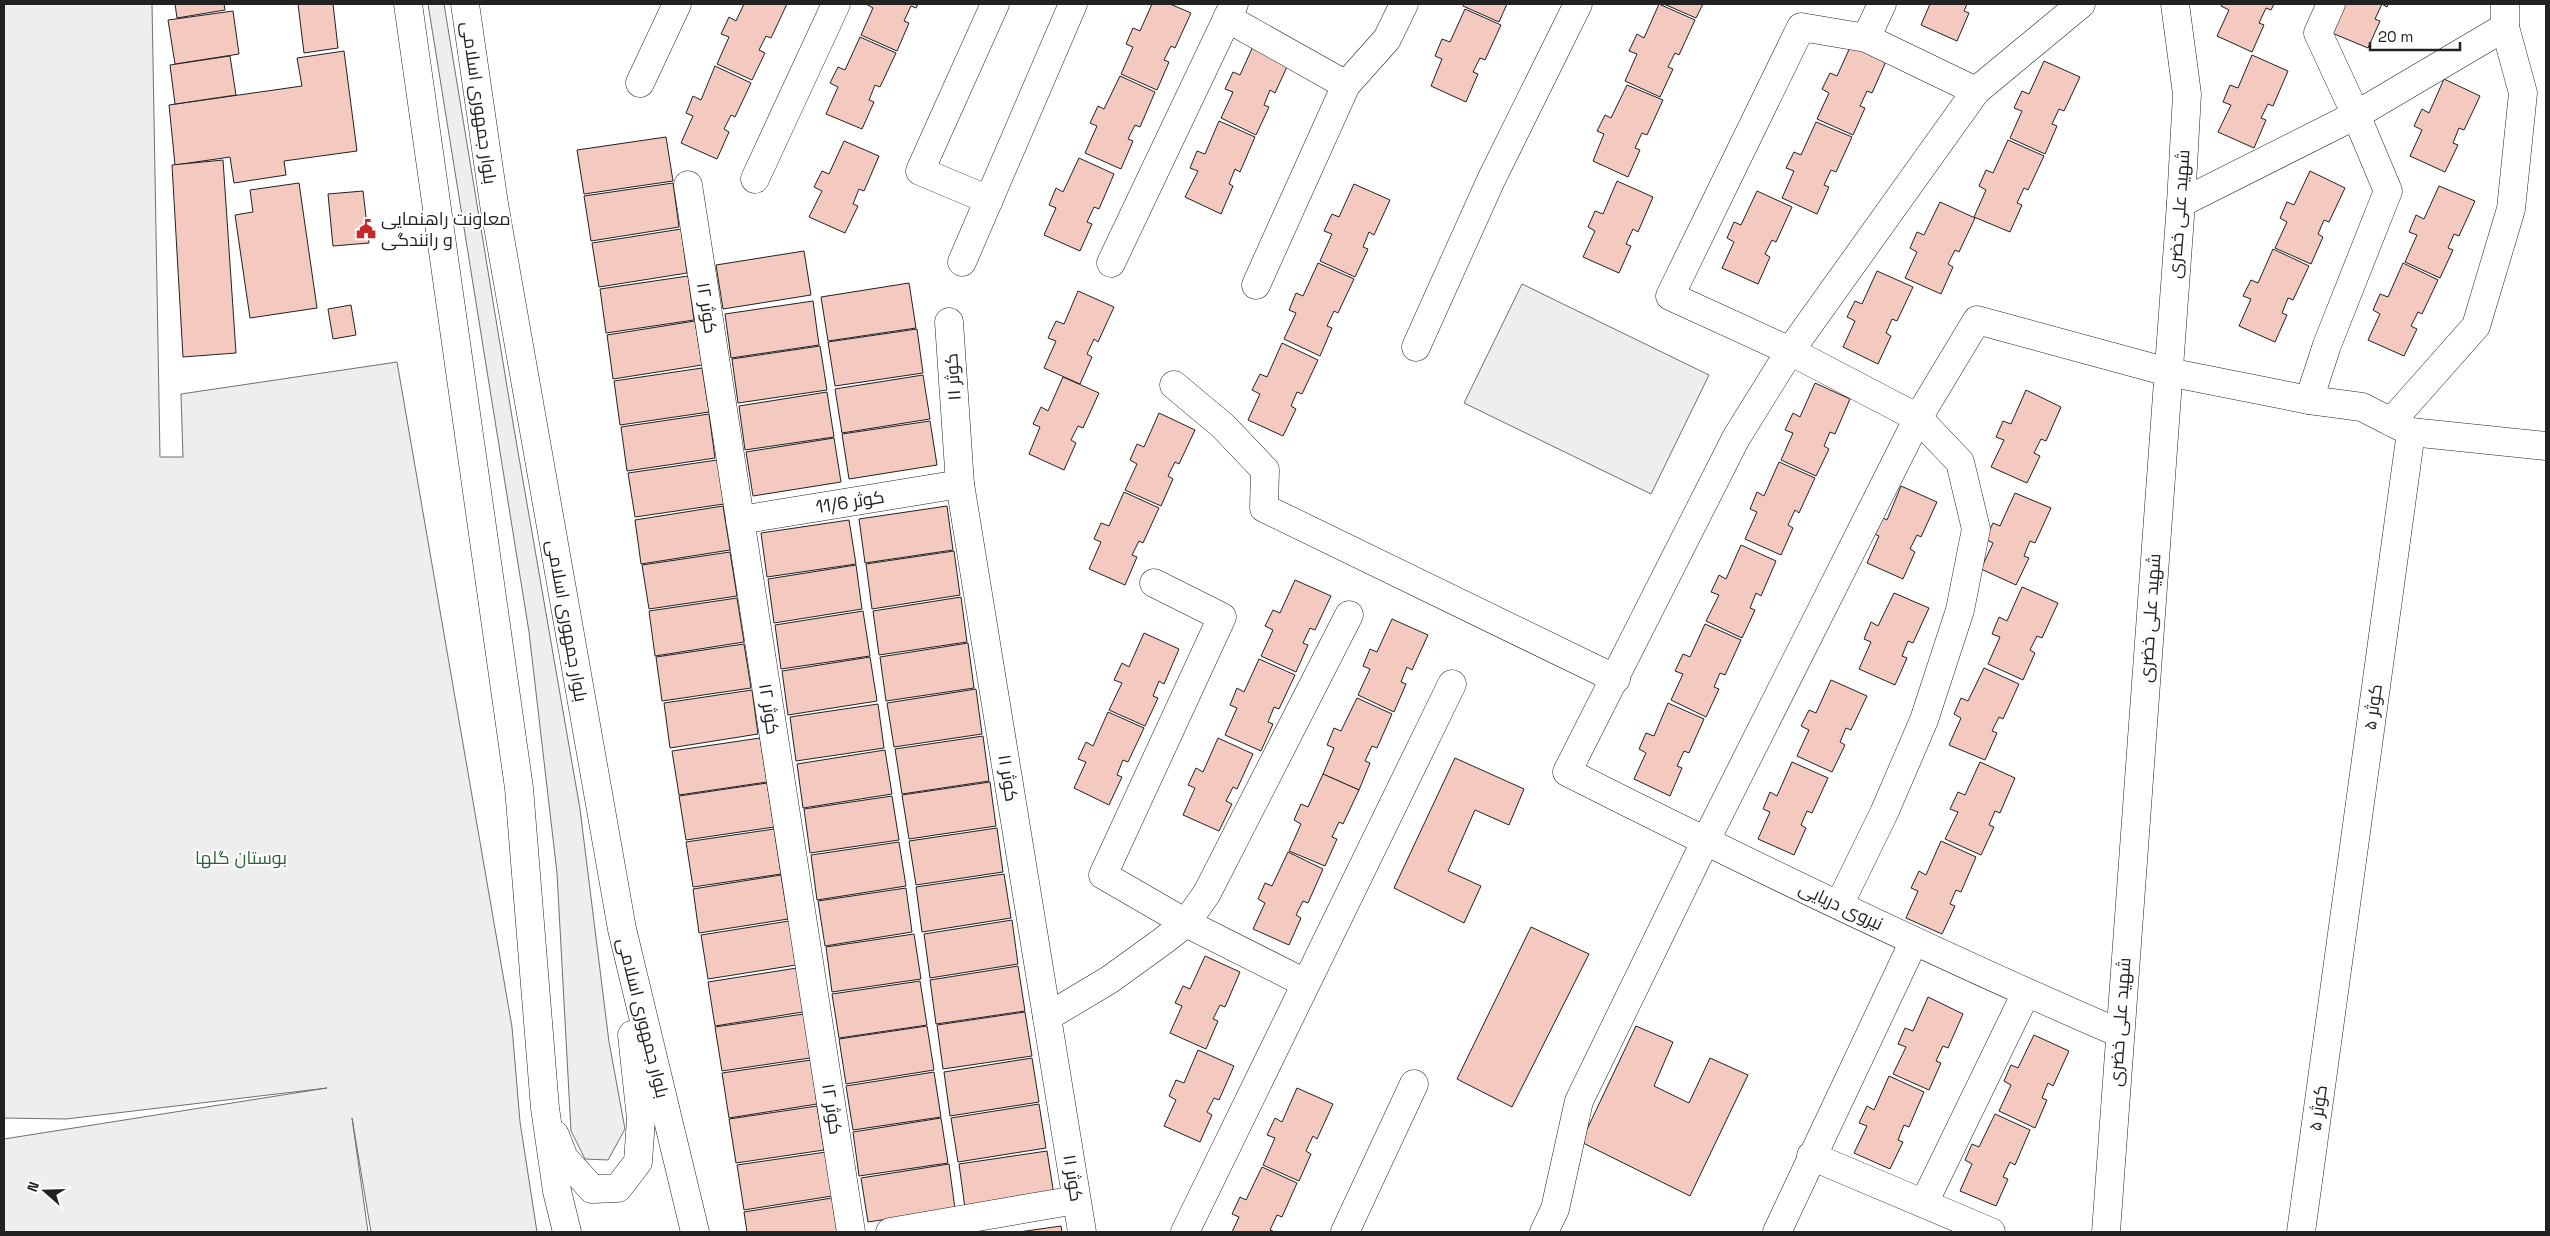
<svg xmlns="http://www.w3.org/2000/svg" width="2550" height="1236" viewBox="0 0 2550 1236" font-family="'Space Grotesk',Cairo,sans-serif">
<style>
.green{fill:#eee;stroke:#6f6f6f}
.building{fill:#f3c9c0;stroke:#222}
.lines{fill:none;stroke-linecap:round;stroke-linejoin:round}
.minor-casing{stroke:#222;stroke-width:29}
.tertiary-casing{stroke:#222;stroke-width:29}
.primary-casing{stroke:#222;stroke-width:29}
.minor{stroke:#fff;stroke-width:28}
.tertiary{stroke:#fff;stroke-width:28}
.primary{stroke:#fff;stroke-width:28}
.labels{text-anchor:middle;stroke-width:4;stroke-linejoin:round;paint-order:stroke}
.street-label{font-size:18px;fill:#222;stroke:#fff}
.poi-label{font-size:18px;fill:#222;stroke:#fff;text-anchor:start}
.park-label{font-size:18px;fill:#2f5e38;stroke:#fff}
</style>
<rect width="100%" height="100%" fill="#fff"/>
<!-- green -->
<g class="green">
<polygon points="4,4 152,4 160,457 183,457 181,394 397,362 512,1027 520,1122 537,1232 371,1232 352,1118 368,1232 4,1232 4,1139 327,1088 66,1119 4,1118"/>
<polygon points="428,4 444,4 513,423 580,809 609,1042 625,1129 608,1160 585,1159 571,1131 557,873 529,632"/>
<polygon points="1522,284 1709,375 1651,494 1464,403"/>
</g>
<!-- building -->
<g class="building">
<polygon points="175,4 224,4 225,10 177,18"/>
<polygon points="298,4 333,4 338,48 304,53"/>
<polygon points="744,4 787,4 771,38 766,36 759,50 765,53 752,80 717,64 729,37 721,34 729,17 736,21"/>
<polygon points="918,4 916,8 911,6 904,21 909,23 897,51 861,35 873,8 866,4"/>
<polygon points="1152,4 1170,4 1191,13 1175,48 1171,46 1164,60 1169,62 1157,90 1121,74 1133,47 1126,44 1133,28 1140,31"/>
<polygon points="1464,4 1507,4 1499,22 1463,6"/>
<polygon points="1659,4 1695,20 1679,55 1675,53 1668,67 1673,69 1660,97 1625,81 1637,54 1629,51 1637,34 1644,38"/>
<polygon points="1664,4 1703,4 1696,18"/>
<polygon points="1930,4 1967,4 1964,11 1969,13 1957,41 1921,25"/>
<polygon points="2222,4 2274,4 2271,10 2266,8 2259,23 2264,25 2252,52 2217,36 2229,10 2221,6"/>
<polygon points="2340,4 2388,4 2387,7 2382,4 2375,19 2380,21 2368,48 2332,33 2344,6"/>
<polygon points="1465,9 1501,25 1485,60 1480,58 1473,72 1478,74 1466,102 1431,86 1442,59 1435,56 1442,39 1450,42"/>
<polygon points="233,11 239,54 175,64 168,20"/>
<polygon points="860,37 896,53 880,87 875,85 869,100 874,102 862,129 826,114 838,87 830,83 838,67 845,70"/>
<polygon points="1255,42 1291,58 1275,93 1270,90 1264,105 1269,107 1256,135 1221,118 1233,92 1225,89 1233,72 1240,75"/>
<polygon points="1852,43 1887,59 1872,93 1867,91 1860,106 1865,108 1853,135 1817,119 1829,93 1822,89 1830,73 1837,76"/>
<polygon points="344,51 357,151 284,161 286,175 234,183 230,157 175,165 169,105 302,86 297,58"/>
<polygon points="2252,55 2288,71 2273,106 2268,104 2261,118 2266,120 2254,148 2218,132 2231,105 2223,102 2230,85 2238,88"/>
<polygon points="230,56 236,95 175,104 170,65"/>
<polygon points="2044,61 2080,77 2064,111 2059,109 2052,124 2057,126 2045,154 2010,138 2022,111 2014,108 2022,91 2029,94"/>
<polygon points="715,66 751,83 735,117 731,115 724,129 729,132 717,159 681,143 693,116 686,113 693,96 701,100"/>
<polygon points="1120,76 1155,92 1140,127 1135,125 1128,139 1133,141 1121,169 1085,153 1097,126 1090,123 1098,106 1104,109"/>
<polygon points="2444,79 2480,96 2464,130 2459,128 2453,143 2458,145 2445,172 2410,156 2422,130 2414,126 2422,109 2429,113"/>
<polygon points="1627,85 1663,100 1647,135 1642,133 1635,148 1640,150 1628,177 1593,161 1604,134 1597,131 1605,115 1611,118"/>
<polygon points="1219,121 1255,137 1240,172 1235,169 1229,184 1233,186 1221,214 1185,197 1198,171 1190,168 1197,151 1205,154"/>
<polygon points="1816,122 1852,137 1836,172 1831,170 1824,185 1829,187 1817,214 1782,198 1794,171 1786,168 1794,152 1801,155"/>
<polygon points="666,137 673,181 584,194 577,150"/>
<polygon points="2008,140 2044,156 2028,190 2024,188 2017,203 2022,205 2010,232 1974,217 1986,190 1979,186 1986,170 1993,173"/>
<polygon points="844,141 879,156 864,191 859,189 853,204 858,206 845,233 809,217 822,191 814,187 822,171 829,174"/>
<polygon points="1079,158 1114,174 1099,209 1094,207 1087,222 1092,224 1080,251 1044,235 1056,208 1049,205 1056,188 1063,192"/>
<polygon points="223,160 236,353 183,357 172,165"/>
<polygon points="2310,171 2345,188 2329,222 2324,220 2318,234 2323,237 2311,264 2275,248 2287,222 2280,218 2287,202 2294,205"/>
<polygon points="1617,181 1653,197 1638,232 1633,229 1626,244 1631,246 1619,273 1583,257 1595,231 1588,227 1595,211 1603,214"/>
<polygon points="299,183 317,308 250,318 235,215 253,212 250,190"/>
<polygon points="673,183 679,227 591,241 584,196"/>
<polygon points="1354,184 1390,200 1374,235 1369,232 1363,247 1368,249 1355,277 1320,261 1332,234 1324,231 1332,214 1339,217"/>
<polygon points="2439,186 2475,201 2459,236 2454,234 2448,248 2453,250 2440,278 2405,262 2417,235 2409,232 2416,215 2424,219"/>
<polygon points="363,191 369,243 333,246 328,194"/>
<polygon points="1757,191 1792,207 1776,242 1772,240 1765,254 1770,257 1758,284 1722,268 1734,242 1727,238 1734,222 1741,225"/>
<polygon points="1940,202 1975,218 1959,252 1955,250 1948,264 1953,267 1941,294 1905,278 1917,252 1910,248 1917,232 1924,235"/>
<polygon points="681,229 687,273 599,287 592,243"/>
<polygon points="2273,249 2309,266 2293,300 2288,298 2282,313 2287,315 2275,342 2239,326 2251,299 2243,296 2251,280 2258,283"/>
<polygon points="804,251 811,295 723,309 716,265"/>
<polygon points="1318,263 1354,279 1338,313 1334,311 1327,326 1332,328 1320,356 1284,339 1296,313 1289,310 1296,293 1303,296"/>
<polygon points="2403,263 2438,280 2422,314 2418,312 2411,326 2417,329 2404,356 2368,340 2380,314 2373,310 2380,294 2388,297"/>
<polygon points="1877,271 1913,287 1897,321 1892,319 1886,333 1891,336 1878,364 1843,347 1855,321 1847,317 1855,301 1862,304"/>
<polygon points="688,276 694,320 606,333 600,289"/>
<polygon points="909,283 916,328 828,341 821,297"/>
<polygon points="1078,291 1114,307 1098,342 1094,339 1087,354 1092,357 1080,384 1044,368 1056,341 1048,338 1056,321 1064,324"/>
<polygon points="813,301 819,345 731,358 725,314"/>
<polygon points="351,305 356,335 333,339 328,309"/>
<polygon points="695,321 702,365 613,379 607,335"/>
<polygon points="917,329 923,373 835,386 828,342"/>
<polygon points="1282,343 1318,360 1302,394 1297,392 1291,406 1296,409 1283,436 1248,420 1260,394 1252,390 1260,374 1267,377"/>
<polygon points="820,346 827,390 738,403 732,359"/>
<polygon points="702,368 709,412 620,425 614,381"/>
<polygon points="923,375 930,419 842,433 835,389"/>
<polygon points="1063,377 1099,393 1083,428 1078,426 1071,440 1076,443 1064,470 1029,454 1040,427 1033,424 1041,407 1048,411"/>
<polygon points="1815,383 1850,399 1835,434 1830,432 1824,446 1829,449 1816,476 1781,460 1793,433 1785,430 1793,413 1800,417"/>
<polygon points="2026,390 2061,407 2046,441 2041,439 2034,453 2040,456 2027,483 1991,467 2004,440 1996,437 2003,421 2011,424"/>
<polygon points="827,392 834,437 745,450 739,406"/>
<polygon points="1159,413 1195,430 1179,464 1175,462 1168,476 1173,479 1161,506 1125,490 1137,464 1130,460 1137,444 1144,447"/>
<polygon points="709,414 715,458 627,471 621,427"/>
<polygon points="930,421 937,465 849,479 842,434"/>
<polygon points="834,438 841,482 753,496 746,452"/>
<polygon points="717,460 724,504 635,517 628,473"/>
<polygon points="1779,462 1815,478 1799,513 1795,510 1788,525 1793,528 1781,555 1745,539 1757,512 1750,509 1757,492 1764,496"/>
<polygon points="1901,486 1937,502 1921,537 1917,535 1910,549 1915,552 1903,579 1867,563 1879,536 1872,533 1879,516 1887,520"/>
<polygon points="1124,492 1159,508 1143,543 1139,541 1132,555 1137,557 1125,585 1089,569 1101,542 1094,539 1101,523 1109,526"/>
<polygon points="2015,493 2051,508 2035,543 2030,541 2024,556 2029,558 2016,585 1981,569 1993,543 1985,539 1993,523 2000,526"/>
<polygon points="723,506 730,550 641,564 635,520"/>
<polygon points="947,506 953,550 865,563 859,519"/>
<polygon points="849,520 856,564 767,577 761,533"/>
<polygon points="1741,545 1776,561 1761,596 1756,593 1750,608 1755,610 1742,638 1706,621 1719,595 1711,592 1719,575 1726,579"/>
<polygon points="954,551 960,595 872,609 866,564"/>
<polygon points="730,552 737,596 649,609 642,565"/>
<polygon points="856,565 862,609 774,623 768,579"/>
<polygon points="1295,580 1331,596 1315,630 1310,628 1303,643 1308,645 1296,672 1261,656 1273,630 1265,626 1273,610 1280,613"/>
<polygon points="2022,587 2058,603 2042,638 2037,636 2030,650 2035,653 2023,680 1988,664 2000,637 1992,634 1999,617 2007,621"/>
<polygon points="1894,593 1929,608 1913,643 1908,641 1902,656 1907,658 1895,685 1859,669 1871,642 1864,639 1871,622 1878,626"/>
<polygon points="961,597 967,642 879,655 873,611"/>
<polygon points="737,598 744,642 655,656 649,611"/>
<polygon points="863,611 870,656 781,669 775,625"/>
<polygon points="1392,619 1428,635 1412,670 1407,667 1401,682 1406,684 1394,712 1358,695 1370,669 1363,666 1370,649 1377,652"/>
<polygon points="1705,624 1741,640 1725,675 1720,673 1714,687 1719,689 1706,717 1671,700 1683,674 1675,671 1683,654 1690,657"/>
<polygon points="1144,633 1179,649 1164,684 1159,681 1153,696 1158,698 1145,726 1109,710 1122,683 1114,680 1122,663 1129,667"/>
<polygon points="968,643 974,688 886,701 880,657"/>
<polygon points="744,644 751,688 662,701 656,657"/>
<polygon points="870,657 877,701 788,715 782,671"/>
<polygon points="1259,659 1295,675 1279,709 1274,707 1268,722 1273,724 1261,751 1225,735 1237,708 1230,705 1237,688 1244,692"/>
<polygon points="1984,668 2019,684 2003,719 1999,717 1992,731 1997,733 1985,760 1949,745 1961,718 1954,714 1961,698 1968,701"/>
<polygon points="1831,680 1867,696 1851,730 1846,728 1840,742 1845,745 1832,772 1797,756 1809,730 1801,726 1809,710 1816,713"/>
<polygon points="976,689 982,734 894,747 887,703"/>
<polygon points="752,690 758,734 670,748 664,703"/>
<polygon points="1357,698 1392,714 1377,748 1372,746 1365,761 1370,763 1359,790 1323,774 1334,748 1327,745 1334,728 1341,731"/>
<polygon points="1668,703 1704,719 1689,753 1684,751 1677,766 1682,768 1670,796 1634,779 1646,753 1639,749 1646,733 1654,736"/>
<polygon points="878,704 884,748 796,761 790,717"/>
<polygon points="1108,712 1144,728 1128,762 1123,760 1117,775 1122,777 1109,805 1074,788 1086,762 1078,759 1086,742 1093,746"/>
<polygon points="983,736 989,781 902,794 895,749"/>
<polygon points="760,738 767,782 679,795 672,751"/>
<polygon points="1218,738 1253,754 1237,789 1233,787 1226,801 1232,804 1219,831 1183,815 1195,788 1188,785 1196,768 1203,772"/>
<polygon points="885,750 892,794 803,808 797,764"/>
<polygon points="1455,758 1524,789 1509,825 1475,810 1448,871 1481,886 1464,923 1394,888"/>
<polygon points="1792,762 1828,778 1812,813 1807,811 1801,825 1806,828 1794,855 1758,839 1770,812 1763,809 1770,792 1777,796"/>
<polygon points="1980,762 2015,778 2000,813 1995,811 1989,825 1994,827 1981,855 1945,839 1958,812 1950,809 1958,792 1965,795"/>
<polygon points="1323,774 1359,790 1343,824 1339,822 1332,837 1337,839 1325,866 1289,851 1301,824 1294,820 1301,804 1308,807"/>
<polygon points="990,782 996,826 909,839 902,795"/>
<polygon points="767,783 774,827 686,840 679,796"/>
<polygon points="892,796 899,840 810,853 804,809"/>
<polygon points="997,828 1003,872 916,885 909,841"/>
<polygon points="774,829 781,874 693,887 686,842"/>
<polygon points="1941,841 1976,857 1961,892 1956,890 1950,904 1955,906 1942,934 1906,918 1918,891 1911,888 1919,871 1926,875"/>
<polygon points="899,842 906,886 817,900 811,855"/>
<polygon points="1288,852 1323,869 1308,903 1303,901 1296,915 1301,918 1289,945 1253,929 1265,903 1258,899 1265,883 1272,886"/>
<polygon points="1004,874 1011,918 922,932 916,887"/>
<polygon points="781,875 788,919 699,933 693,889"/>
<polygon points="906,888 912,932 825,946 818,901"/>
<polygon points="1012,920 1018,964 930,978 924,934"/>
<polygon points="789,921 796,965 708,979 701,935"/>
<polygon points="1531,927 1589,954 1512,1107 1457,1079"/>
<polygon points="914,934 921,979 832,992 826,947"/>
<polygon points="1205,956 1240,972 1225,1007 1220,1005 1213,1019 1218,1021 1206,1049 1170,1033 1182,1006 1175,1003 1183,986 1190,989"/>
<polygon points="1018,966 1025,1011 936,1024 930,980"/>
<polygon points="797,968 803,1012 715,1026 708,982"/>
<polygon points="920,981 927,1025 839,1038 832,994"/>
<polygon points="1928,997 1963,1014 1948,1048 1943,1046 1936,1061 1941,1063 1929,1090 1893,1074 1906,1047 1898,1044 1905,1028 1913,1031"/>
<polygon points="1025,1012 1032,1056 943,1069 937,1025"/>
<polygon points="804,1014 810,1058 722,1071 715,1027"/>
<polygon points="927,1026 934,1070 846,1084 839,1039"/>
<polygon points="1636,1026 1673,1042 1654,1086 1689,1103 1710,1058 1748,1075 1690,1196 1581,1142"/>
<polygon points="2034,1035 2069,1051 2053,1086 2048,1083 2042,1098 2047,1100 2035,1128 1999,1111 2011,1085 2004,1081 2011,1065 2018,1068"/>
<polygon points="1198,1050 1234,1066 1219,1100 1214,1098 1207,1112 1212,1115 1200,1142 1164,1126 1176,1100 1169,1096 1176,1080 1184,1083"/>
<polygon points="1032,1058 1039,1102 950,1116 944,1072"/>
<polygon points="811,1060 817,1104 729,1118 722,1073"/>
<polygon points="934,1072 941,1117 853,1130 846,1086"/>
<polygon points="1889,1076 1924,1092 1909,1127 1904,1125 1898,1140 1903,1142 1890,1169 1854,1153 1867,1126 1859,1123 1867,1106 1874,1110"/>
<polygon points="1297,1088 1333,1104 1317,1139 1313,1136 1306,1151 1311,1154 1299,1181 1263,1165 1275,1138 1267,1135 1275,1118 1282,1122"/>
<polygon points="1039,1104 1046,1148 958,1162 951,1118"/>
<polygon points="817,1106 824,1150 736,1163 729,1119"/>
<polygon points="1995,1114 2030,1130 2015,1165 2010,1162 2003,1177 2008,1179 1996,1206 1960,1191 1972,1164 1965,1160 1972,1144 1979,1147"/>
<polygon points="941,1118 948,1163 859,1176 853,1132"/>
<polygon points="1047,1151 1054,1195 965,1208 959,1164"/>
<polygon points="826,1152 832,1196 744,1210 737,1165"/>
<polygon points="949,1164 955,1209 868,1222 861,1178"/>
<polygon points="1262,1167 1297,1183 1282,1217 1277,1215 1270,1230 1275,1232 1232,1232 1239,1217 1232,1214 1240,1197 1246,1200"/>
<polygon points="832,1198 837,1232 747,1232 744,1212"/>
<polygon points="1061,1226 1062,1232 1019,1232"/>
</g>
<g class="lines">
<defs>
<g id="minor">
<path d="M2081,4L1976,91L1790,351L1736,438L1567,772C1749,864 1932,952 2119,1033"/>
<polyline points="1227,18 1346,85 1387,39 1404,4"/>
<polyline points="1866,38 1976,91"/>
<polyline points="640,83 677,4"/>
<polyline points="755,179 836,4"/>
<polyline points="688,185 851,1232"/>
<polyline points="989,200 920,171 995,4"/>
<polyline points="2181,203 2356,115 2505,27"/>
<polyline points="962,262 1073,4"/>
<polyline points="1111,263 1234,4"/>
<polyline points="1256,285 1346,85"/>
<polyline points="949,322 960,484 1082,1232"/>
<polyline points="1416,347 1491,180 1578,4"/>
<polyline points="1174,385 1223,426 1265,470 1264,508 1616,679"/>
<polyline points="2309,400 2327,345 2388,191 2356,115 2318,33 2331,4"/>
<polyline points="2391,422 2476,326 2511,209 2523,93 2505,27 2505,4"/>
<polyline points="2411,432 2546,446"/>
<polyline points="740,520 960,484"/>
<polyline points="1154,583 1222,617 1103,875 1186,923 1305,983"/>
<polyline points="1839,905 1884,813 1924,720 1960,610 1976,529 1960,462 1918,418 1790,351 1670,296 1801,27 1866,38 1882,4"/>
<polyline points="1047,1017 1109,980 1163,941 1186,923 1207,893 1349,615"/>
<polyline points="1811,1156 1991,1232"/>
<polyline points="1924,1203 2026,993"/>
<polyline points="890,1232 1076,1200"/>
<polyline points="1185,1232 1452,684"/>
<polyline points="1345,1232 1414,1084"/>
<polyline points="1544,1232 1555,1209 1579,1101 1705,842 1918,418 1977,320 2168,372 2309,400 2362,407 2411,432 2301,1232"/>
<polyline points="1777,1232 1914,941"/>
</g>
<polyline id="tertiary" points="2106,1232 2181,203 2187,94 2175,4"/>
<g id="primary">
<polyline points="408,4 519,788 545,1108 557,1191 567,1232"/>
<polyline points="465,4 494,204 622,929 695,1232"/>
<polyline points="555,1135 564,1158 592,1189 618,1188 638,1162 641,1119 632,1035"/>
</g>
</defs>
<!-- minor casing -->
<use href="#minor" class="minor-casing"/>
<!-- tertiary casing -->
<use href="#tertiary" class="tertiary-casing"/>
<!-- primary casing -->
<use href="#primary" class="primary-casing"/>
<!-- minor -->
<use href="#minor" class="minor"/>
<!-- tertiary -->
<use href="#tertiary" class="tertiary"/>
<!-- primary -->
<use href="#primary" class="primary"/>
</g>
<!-- icons -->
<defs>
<symbol id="civic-bare" viewBox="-9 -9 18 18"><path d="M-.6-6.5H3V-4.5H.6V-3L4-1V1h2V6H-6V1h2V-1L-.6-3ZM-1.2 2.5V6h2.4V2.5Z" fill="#c62828" stroke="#fff" stroke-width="2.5" paint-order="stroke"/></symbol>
</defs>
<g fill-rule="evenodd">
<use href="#civic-bare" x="352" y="215" width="28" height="28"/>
</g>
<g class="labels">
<!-- street labels -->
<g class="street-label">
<text transform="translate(479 103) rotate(82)" y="6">بلوار جمهوری اسلامی</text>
<text transform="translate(2179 214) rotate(-86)" y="6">شهید علی خضری</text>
<text transform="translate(707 308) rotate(81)" y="6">کوثر ۱۲</text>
<text transform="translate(953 377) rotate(-94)" y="6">کوثر ۱۱</text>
<text transform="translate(850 502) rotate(-9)" y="6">کوثر 11/6</text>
<text transform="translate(2150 618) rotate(-86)" y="6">شهید علی خضری</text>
<text transform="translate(567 621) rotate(80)" y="6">بلوار جمهوری اسلامی</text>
<text transform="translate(2373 707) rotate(-82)" y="6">کوثر ۵</text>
<text transform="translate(769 709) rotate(81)" y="6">کوثر ۱۲</text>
<text transform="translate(1008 778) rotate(81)" y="6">کوثر ۱۱</text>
<text transform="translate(1841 906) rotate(25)" y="6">نیروی دریایی</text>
<text transform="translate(643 1018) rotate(76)" y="6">بلوار جمهوری اسلامی</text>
<text transform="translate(2120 1022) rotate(-86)" y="6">شهید علی خضری</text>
<text transform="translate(2318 1108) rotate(-82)" y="6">کوثر ۵</text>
<text transform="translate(832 1109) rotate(81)" y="6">کوثر ۱۲</text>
<text transform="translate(1073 1178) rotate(81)" y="6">کوثر ۱۱</text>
</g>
<!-- poi labels -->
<g class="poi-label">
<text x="381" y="225">معاونت راهنمایی<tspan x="381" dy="21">و رانندگی</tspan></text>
</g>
<!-- park labels -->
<g class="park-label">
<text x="241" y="864">بوستان گلها</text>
</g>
</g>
<!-- border -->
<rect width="2550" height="1236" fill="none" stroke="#222222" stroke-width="10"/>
<!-- north arrow -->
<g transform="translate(45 1191) rotate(290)" stroke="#ffffff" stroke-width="4" paint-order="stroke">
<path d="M0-4L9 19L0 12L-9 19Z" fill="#222222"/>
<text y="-8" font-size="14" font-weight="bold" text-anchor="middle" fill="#222222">N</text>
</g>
<!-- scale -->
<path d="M2370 42v8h90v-8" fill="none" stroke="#222222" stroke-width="2.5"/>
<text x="2378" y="42" font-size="15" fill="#222222" stroke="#ffffff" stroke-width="4" paint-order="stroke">20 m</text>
</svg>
